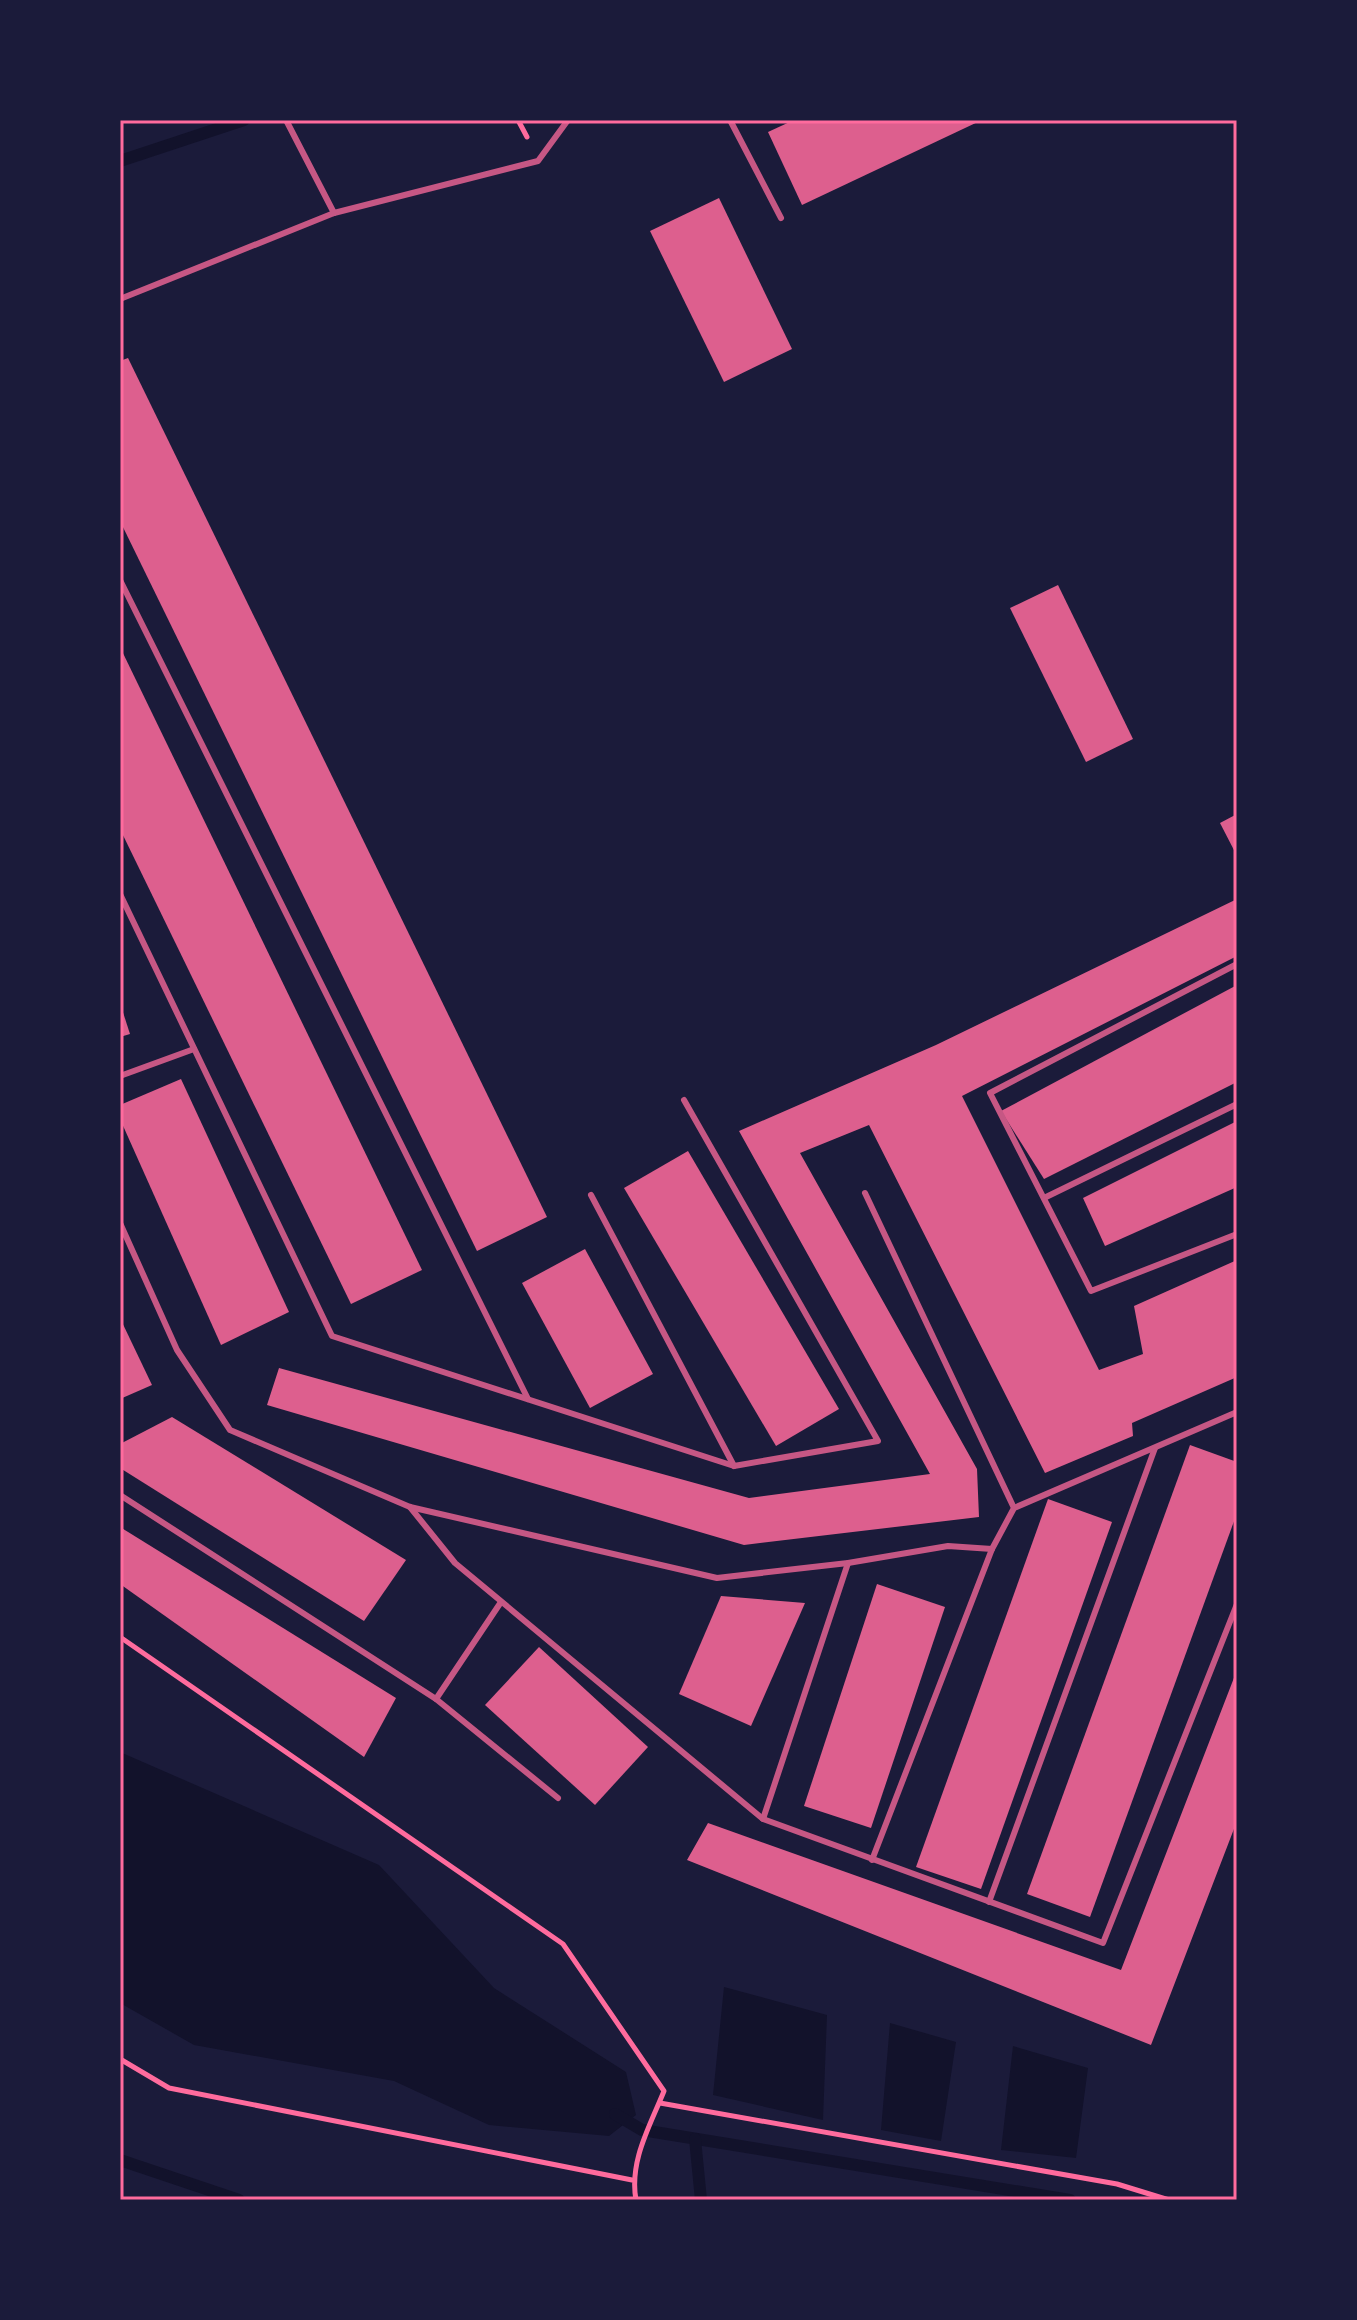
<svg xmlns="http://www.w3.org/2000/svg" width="1357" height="2320" viewBox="0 0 1357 2320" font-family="Mulish,sans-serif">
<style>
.water{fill:#12122b}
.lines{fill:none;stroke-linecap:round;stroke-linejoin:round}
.stream{stroke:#12122b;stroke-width:12}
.building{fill:#dd5f8e}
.path{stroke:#ff6b9d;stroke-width:5}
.service{stroke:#c65784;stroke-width:6}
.neatline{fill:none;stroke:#ff6b9d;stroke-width:3}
</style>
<rect width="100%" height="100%" fill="#1b1b3a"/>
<!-- water -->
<g class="water">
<polygon points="120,1752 379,1865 494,1988 626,2072 636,2115 609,2136 489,2125 394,2081 194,2045 120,2003"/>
<polygon points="724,1987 827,2015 823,2120 713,2095"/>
<polygon points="890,2023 956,2042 941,2141 881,2130"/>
<polygon points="1013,2046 1088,2068 1076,2158 1001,2150"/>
</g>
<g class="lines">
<!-- stream -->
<g class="stream">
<polyline points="120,161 244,120"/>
<polyline points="615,2114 642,2130 1070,2200"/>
<polyline points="695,2139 701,2200"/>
<polyline points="120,2160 239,2200"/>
</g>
</g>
<!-- building -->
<g class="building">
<polygon points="794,120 982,120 802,205 768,132"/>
<polygon points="719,198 792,349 724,382 650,231"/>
<polygon points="128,358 547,1217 477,1251 120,521 120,361"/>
<polygon points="1058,585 1133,739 1086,762 1010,608"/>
<polygon points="120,647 422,1270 351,1304 120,829"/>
<polygon points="1237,814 1237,856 1220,823"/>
<polygon points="1237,899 1237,956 962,1096 1099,1370 1143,1354 1134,1306 1237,1260 1237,1377 1132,1423 1133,1436 1045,1473 869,1125 800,1153 977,1469 979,1517 744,1545 267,1405 279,1368 749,1498 930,1474 739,1131 936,1045"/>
<polygon points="1237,985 1237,1082 1044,1179 1001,1111"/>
<polygon points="120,1003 130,1034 120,1037"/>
<polygon points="181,1079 289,1312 221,1345 120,1119 120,1105"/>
<polygon points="1237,1121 1237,1187 1105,1246 1083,1198"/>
<polygon points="688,1151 839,1409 776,1446 624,1188"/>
<polygon points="585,1249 653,1374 590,1408 522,1283"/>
<polygon points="120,1318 152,1385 120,1399"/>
<polygon points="172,1417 406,1560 364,1621 120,1468 120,1444"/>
<polygon points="1190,1445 1237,1462 1237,1513 1090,1917 1027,1894"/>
<polygon points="1048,1499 1112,1522 981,1889 916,1867"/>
<polygon points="120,1527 396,1698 364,1757 120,1584"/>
<polygon points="877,1584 945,1607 871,1828 804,1806"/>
<polygon points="721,1596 805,1603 751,1726 679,1694"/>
<polygon points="539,1647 648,1747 595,1805 485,1705"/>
<polygon points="1237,1670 1237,1821 1151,2045 687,1860 708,1823 1121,1970"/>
</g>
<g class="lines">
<!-- path -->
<g class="path">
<polyline points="518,120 527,137"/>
<path d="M120,1637L563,1944L664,2091C650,2126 629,2161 636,2200"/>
<polyline points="120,2059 169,2088 632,2180"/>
<polyline points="660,2103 1117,2184 1169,2200"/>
</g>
<!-- service -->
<g class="service">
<polyline points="286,120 334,213"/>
<polyline points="730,120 781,218"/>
<polyline points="120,299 334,213 538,161 568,120"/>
<polyline points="120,580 528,1399"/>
<polyline points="120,894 332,1336 734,1466 878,1441 684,1100"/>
<polyline points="1237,964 990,1093 1091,1291 1237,1234"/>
<polyline points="120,1076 194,1049"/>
<polyline points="865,1193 1014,1508 992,1549 872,1860"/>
<polyline points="591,1195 734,1466"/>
<polyline points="1044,1198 1237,1104"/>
<polyline points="120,1223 177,1350 230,1430 410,1507 717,1578 848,1563 948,1546 992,1549"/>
<polyline points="120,1495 436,1699 558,1798"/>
<polyline points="410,1507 455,1563 763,1819 1103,1943 1237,1604"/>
<polyline points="1014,1508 1237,1412"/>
<polyline points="436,1699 501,1602"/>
<polyline points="763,1819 848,1563"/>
<polyline points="989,1902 1155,1448"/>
</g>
</g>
<!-- border -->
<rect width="1357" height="2320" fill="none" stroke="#1b1b3a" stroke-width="244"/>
<rect x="122" y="122" width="1113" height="2076" class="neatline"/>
</svg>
